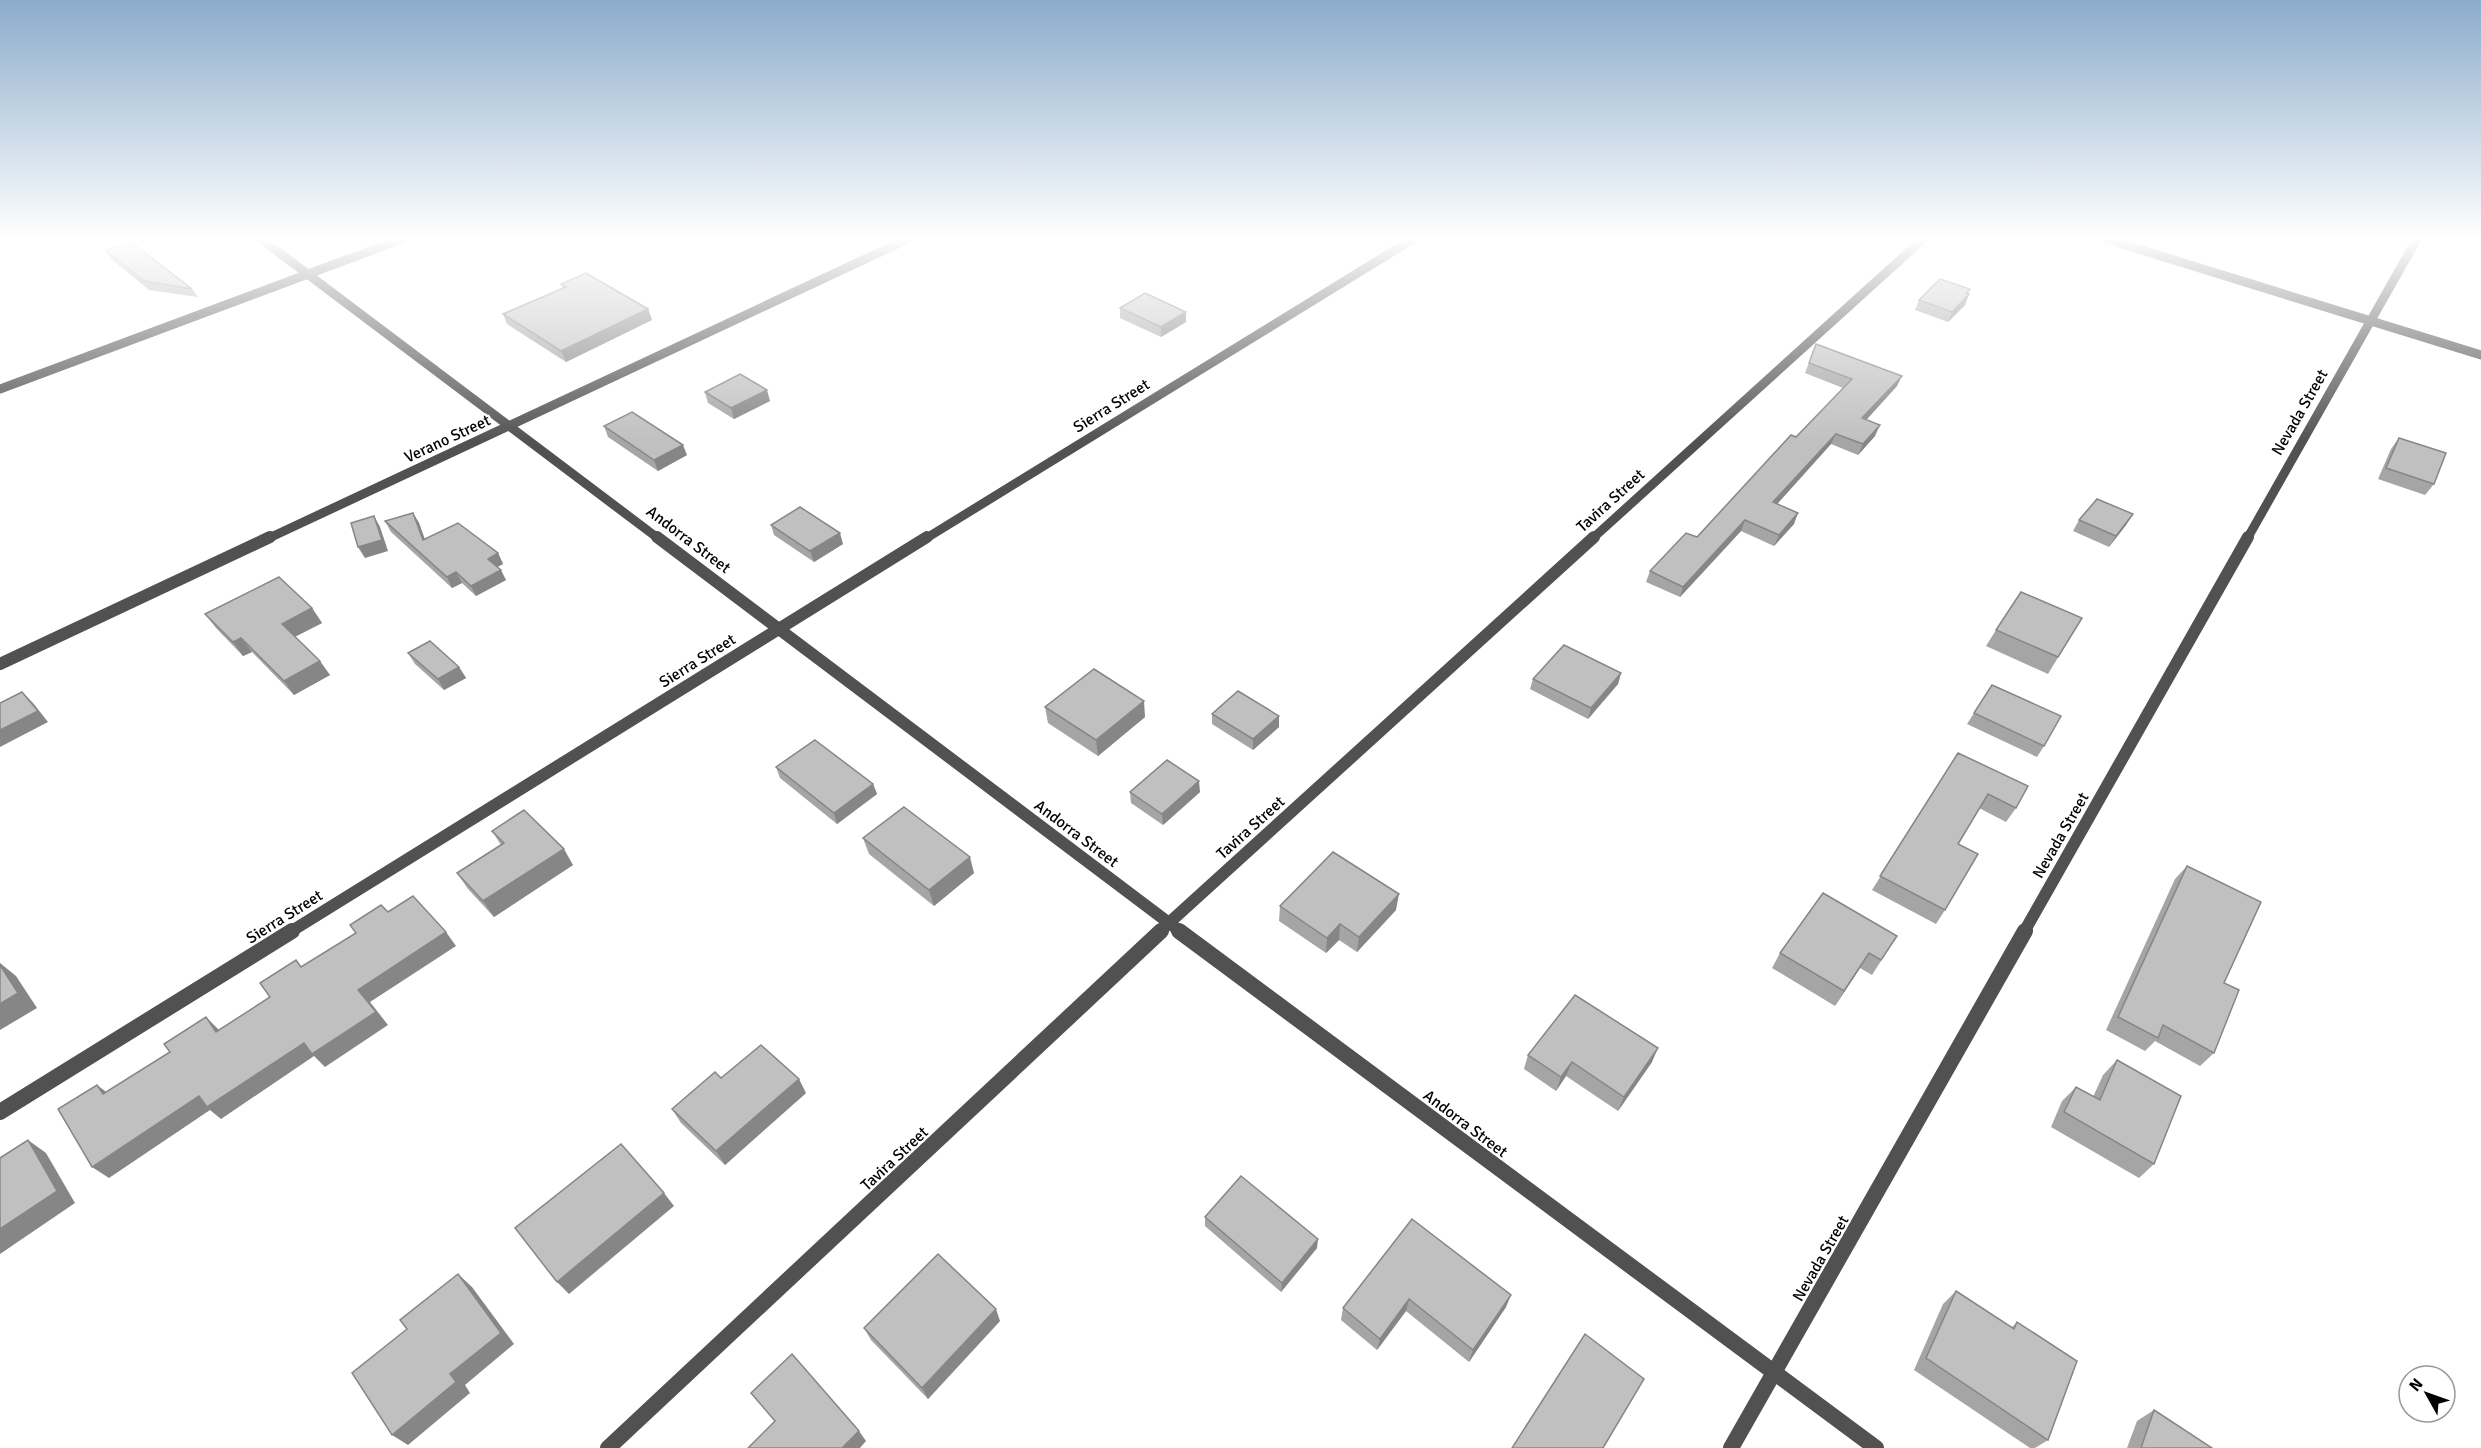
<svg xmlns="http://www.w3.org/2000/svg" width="2481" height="1448" viewBox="0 0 2481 1448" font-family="Signika,sans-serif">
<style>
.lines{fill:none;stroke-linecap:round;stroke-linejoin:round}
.minor-far2{stroke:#515151;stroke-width:9}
.minor-far1{stroke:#515151;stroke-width:12}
.minor{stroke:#515151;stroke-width:16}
.wall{fill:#a5a5a5}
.shaded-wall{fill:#868686}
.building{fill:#c0c0c0;stroke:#868686;stroke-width:1.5}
.labels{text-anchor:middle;stroke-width:4.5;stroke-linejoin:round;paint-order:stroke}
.street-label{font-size:16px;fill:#000;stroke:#fff}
</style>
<rect width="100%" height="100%" fill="#fff"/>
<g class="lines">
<!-- minor-far2 -->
<g class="minor-far2">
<polyline points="261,239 659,539"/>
<polyline points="2106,239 2481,355"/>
<polyline points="0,389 402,239"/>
<polyline points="267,539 908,239"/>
<polyline points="925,539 1413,239"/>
<polyline points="1592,539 1923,239"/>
<polyline points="2247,539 2417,239"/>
</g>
<!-- minor-far1 -->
<g class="minor-far1">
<polyline points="657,537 1181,932"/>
<polyline points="0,664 270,537"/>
<polyline points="290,932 927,537"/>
<polyline points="1159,932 1594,537"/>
<polyline points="2024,932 2248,537"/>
</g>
<!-- minor -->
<g class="minor">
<polyline points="1179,931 1876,1448"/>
<polyline points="0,1112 292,931"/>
<polyline points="608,1448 1161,931"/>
<polyline points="1731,1448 2025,931"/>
</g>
</g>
<!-- wall -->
<g class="wall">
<polygon points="105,250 192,289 198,297 149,290 111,259"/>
<polygon points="561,284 648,309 652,320 566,362 507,324 503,314 563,288"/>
<polygon points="1968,294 1969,294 1965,305 1948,322 1915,310 1919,300"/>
<polygon points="1120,308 1186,312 1186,322 1161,337 1120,318"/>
<polygon points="1816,344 1897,386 1866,420 1875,436 1858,455 1831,444 1777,504 1794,524 1774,546 1741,531 1680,597 1646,582 1650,571 1697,537 1796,437 1843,388 1805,373"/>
<polygon points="705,392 770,401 734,419 708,403"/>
<polygon points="604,426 687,455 658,471 608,437"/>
<polygon points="2399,438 2434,484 2425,495 2378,479 2391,449"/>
<polygon points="413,513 419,523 425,540 498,553 503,564 497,567 506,580 476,596 462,583 452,588 391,532 385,521"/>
<polygon points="2133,514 2126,525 2109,547 2073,531 2079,520"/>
<polygon points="771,525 843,544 814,562 774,535"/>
<polygon points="312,608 322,623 295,637 330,675 294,695 252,652 243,656 216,628 205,614"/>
<polygon points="2082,618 2048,674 1986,646 1996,630"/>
<polygon points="408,653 459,667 466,678 444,690 415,664"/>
<polygon points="1621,673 1618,684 1588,719 1530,689 1533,679"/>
<polygon points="1045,707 1145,717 1098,756 1048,723"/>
<polygon points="1974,713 2044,746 2037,757 1967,724"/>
<polygon points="1212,714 1279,716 1279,727 1253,750 1212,724"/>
<polygon points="1958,753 2016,808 2006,822 1979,808 1958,844 1945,910 1936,924 1872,890"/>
<polygon points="776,767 873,784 877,794 837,824 780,778"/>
<polygon points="1130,792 1200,792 1163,825 1131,803"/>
<polygon points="492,831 573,865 494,917 468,889 457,873 501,845"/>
<polygon points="863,838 974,873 934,906 869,854"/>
<polygon points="2187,866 2224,983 2214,1053 2200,1066 2155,1041 2145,1051 2106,1030 2175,879"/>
<polygon points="1280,906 1396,910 1357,952 1339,940 1326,953 1279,921"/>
<polygon points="1897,936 1872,975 1860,968 1835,1006 1772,968 1780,953"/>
<polygon points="1528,1055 1652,1062 1618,1111 1566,1076 1556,1091 1524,1069"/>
<polygon points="2117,1060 2154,1164 2139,1178 2051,1127 2062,1101 2076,1087 2093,1097 2103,1075"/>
<polygon points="721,1078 806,1093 725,1165 681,1123 672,1109"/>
<polygon points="1205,1217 1317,1248 1281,1292 1205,1226"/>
<polygon points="1412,1219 1506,1307 1469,1362 1406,1311 1377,1350 1341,1320 1343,1308"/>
<polygon points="1956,1291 2012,1327 2017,1322 2048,1440 2035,1448 2030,1448 1914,1370 1943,1304"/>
<polygon points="1000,1321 928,1399 871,1340 864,1328"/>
<polygon points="2154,1410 2212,1448 2127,1448 2137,1421"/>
</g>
<!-- shaded-wall -->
<g class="shaded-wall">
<polygon points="1970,289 1967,296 1969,294 1965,305 1948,322 1952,312"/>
<polygon points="648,309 652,320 566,362 561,351"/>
<polygon points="1186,312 1186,322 1161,337 1161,327"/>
<polygon points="1902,376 1897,386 1858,429 1862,418"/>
<polygon points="767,390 770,401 734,419 731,408"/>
<polygon points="1880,425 1875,436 1858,455 1863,444"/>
<polygon points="1836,434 1831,444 1769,513 1773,502"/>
<polygon points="683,445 687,455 658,471 654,460"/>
<polygon points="413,513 419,523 429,551 423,540"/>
<polygon points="1798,513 1794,524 1774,546 1779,535"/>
<polygon points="2133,514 2126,525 2109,547 2116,536"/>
<polygon points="374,516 380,527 388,551 365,558 358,547"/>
<polygon points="1745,520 1741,531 1680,597 1683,587"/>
<polygon points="840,533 843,544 814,562 810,551"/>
<polygon points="498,553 503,564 493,569 488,559"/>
<polygon points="501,570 506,580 476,596 471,586"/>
<polygon points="456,572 462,583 452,588 447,577"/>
<polygon points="312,608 322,623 292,638 282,624"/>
<polygon points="241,638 252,652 243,656 233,642"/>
<polygon points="320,661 330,675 294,695 284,681"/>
<polygon points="459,667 466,678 444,690 438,679"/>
<polygon points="1621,673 1618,684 1588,719 1591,708"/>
<polygon points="22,692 33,703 48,722 0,747 0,730"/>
<polygon points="1144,701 1145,717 1098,756 1096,740"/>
<polygon points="1279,716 1279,727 1253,750 1253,739"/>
<polygon points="1199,781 1200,792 1163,825 1162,814"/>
<polygon points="873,784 877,794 837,824 834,813"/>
<polygon points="564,849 573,865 494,917 483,901"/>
<polygon points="970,857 974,873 934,906 929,890"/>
<polygon points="1399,894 1396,910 1357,952 1359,937"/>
<polygon points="1340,924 1339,940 1326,953 1327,938"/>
<polygon points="446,932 456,946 370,1002 388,1025 325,1067 314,1056 221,1119 210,1110 109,1178 92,1167 358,990"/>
<polygon points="1869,953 1860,968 1835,1006 1844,991"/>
<polygon points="0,963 16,976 37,1008 0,1030"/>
<polygon points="206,1017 219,1030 216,1032"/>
<polygon points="1658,1048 1652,1062 1618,1111 1624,1097"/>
<polygon points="1572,1062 1566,1076 1556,1091 1561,1077"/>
<polygon points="799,1079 806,1093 725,1165 716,1151"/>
<polygon points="97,1085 113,1097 103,1094"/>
<polygon points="28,1140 46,1153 75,1203 0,1254 0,1229"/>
<polygon points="664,1193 674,1206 569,1294 557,1282"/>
<polygon points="1318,1239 1317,1248 1281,1292 1282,1283"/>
<polygon points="458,1274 472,1287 514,1344 465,1385 470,1393 408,1445 392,1435 450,1374"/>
<polygon points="1511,1295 1506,1307 1469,1362 1473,1350"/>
<polygon points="1409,1299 1406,1311 1377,1350 1380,1339"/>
<polygon points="996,1309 1000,1321 928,1399 922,1388"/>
<polygon points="859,1431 866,1441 860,1448 842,1448"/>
</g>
<!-- building -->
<g class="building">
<polygon points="131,242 192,289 144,281 105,250"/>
<polygon points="586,273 648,309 561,351 503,314 566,287 561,284"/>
<polygon points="1940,279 1970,289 1966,293 1969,294 1952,312 1919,300"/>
<polygon points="1145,293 1186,312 1161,327 1120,308"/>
<polygon points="1816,344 1902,376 1862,418 1880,425 1863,444 1836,434 1773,502 1798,513 1779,535 1745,520 1683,587 1650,571 1686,533 1697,537 1791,435 1796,437 1852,379 1809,363"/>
<polygon points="740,374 767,390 731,408 705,392"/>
<polygon points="632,412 683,445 654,460 604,426"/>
<polygon points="2399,438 2446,453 2434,484 2386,468"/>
<polygon points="2097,499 2133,514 2116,536 2079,520"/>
<polygon points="800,507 840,533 810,551 771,525"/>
<polygon points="413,513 423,540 458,523 498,553 488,559 501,570 471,586 456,572 447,577 385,521"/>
<polygon points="374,516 382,540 358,547 351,523"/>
<polygon points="279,577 312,608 282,624 320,661 284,681 241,638 233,642 205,614"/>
<polygon points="2021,592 2082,618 2058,657 1996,630"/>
<polygon points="430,641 459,667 438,679 408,653"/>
<polygon points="1564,645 1621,673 1591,708 1533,679"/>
<polygon points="1094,669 1144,701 1096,740 1045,707"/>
<polygon points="1992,685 2061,716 2044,746 1974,713"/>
<polygon points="1238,691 1279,716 1253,739 1212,714"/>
<polygon points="22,692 38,711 0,730 0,703"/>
<polygon points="815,740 873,784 834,813 776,767"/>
<polygon points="1958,753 2028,786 2016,808 1988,794 1958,844 1978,854 1945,910 1880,876"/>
<polygon points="1167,760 1199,781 1162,814 1130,792"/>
<polygon points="904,807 970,857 929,890 863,838"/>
<polygon points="524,810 564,849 483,901 457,873 504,843 492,831"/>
<polygon points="1333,852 1399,894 1359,937 1340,924 1327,938 1280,906"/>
<polygon points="2187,866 2261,902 2224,983 2239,990 2214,1053 2163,1025 2158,1038 2118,1017"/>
<polygon points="1823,893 1897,936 1881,960 1869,953 1844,991 1780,953"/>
<polygon points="413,896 446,932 358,990 376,1012 312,1054 304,1043 207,1107 199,1096 92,1167 58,1109 97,1085 103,1094 170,1052 164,1044 206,1017 216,1032 270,997 260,983 296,960 301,967 356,933 350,925 381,905 388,912"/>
<polygon points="0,965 18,993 0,1004"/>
<polygon points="1575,995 1658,1048 1624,1097 1572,1062 1561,1077 1528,1055"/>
<polygon points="761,1045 799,1079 716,1151 672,1109 715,1072 721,1078"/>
<polygon points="2117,1060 2181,1096 2154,1164 2064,1112 2076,1087 2100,1100"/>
<polygon points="28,1140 57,1191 0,1229 0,1158"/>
<polygon points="621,1144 664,1193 557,1282 515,1228"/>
<polygon points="1241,1176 1318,1239 1282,1283 1205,1217"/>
<polygon points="1412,1219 1511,1295 1473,1350 1409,1299 1380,1339 1343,1308"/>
<polygon points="938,1254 996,1309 922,1388 864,1328"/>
<polygon points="458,1274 501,1333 450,1374 456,1382 392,1435 352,1373 407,1329 400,1320"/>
<polygon points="1956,1291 2014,1329 2017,1322 2077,1361 2048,1440 1926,1358"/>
<polygon points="1585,1334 1644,1379 1603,1448 1512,1448"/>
<polygon points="792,1354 859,1431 842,1448 748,1448 775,1421 751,1393"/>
<polygon points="2154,1410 2212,1448 2141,1448"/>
</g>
<!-- sky -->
<linearGradient id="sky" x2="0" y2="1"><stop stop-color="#8baccb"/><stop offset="0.54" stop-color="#fff"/><stop offset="1" stop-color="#fff" stop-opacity="0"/></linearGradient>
<rect width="2481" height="442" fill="url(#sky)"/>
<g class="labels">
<!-- street labels -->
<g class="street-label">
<text transform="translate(1111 405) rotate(-32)" y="6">Sierra Street</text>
<text transform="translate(2299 412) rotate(-60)" y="6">Nevada Street</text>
<text transform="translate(447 438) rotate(-25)" y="6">Verano Street</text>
<text transform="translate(1610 500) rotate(-42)" y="6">Tavira Street</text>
<text transform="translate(689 539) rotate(37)" y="6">Andorra Street</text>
<text transform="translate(697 660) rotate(-32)" y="6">Sierra Street</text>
<text transform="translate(1250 827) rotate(-42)" y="6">Tavira Street</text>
<text transform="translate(1077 833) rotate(37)" y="6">Andorra Street</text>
<text transform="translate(2060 835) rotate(-60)" y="6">Nevada Street</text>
<text transform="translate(284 916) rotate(-32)" y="6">Sierra Street</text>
<text transform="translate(1466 1123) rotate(37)" y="6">Andorra Street</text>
<text transform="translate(894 1158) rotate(-43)" y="6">Tavira Street</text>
<text transform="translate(1820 1258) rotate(-60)" y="6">Nevada Street</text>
</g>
</g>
<!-- north arrow -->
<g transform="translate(2427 1394) rotate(310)"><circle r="28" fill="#ffffff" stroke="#999999" stroke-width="1.5"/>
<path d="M0-4.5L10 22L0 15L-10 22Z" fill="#000000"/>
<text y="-9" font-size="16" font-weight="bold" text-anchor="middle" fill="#000000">N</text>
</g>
</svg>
